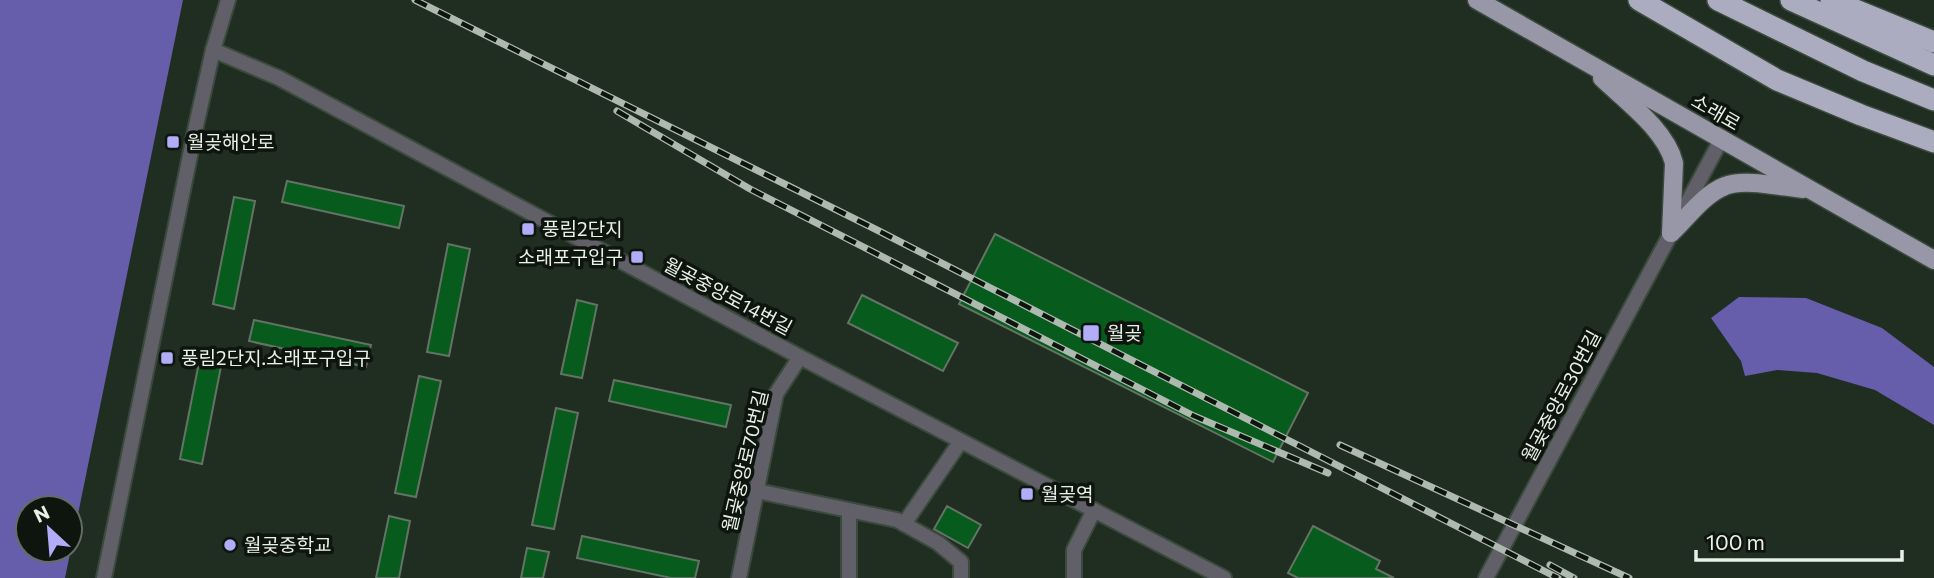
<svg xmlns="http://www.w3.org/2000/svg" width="1934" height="578" viewBox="0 0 1934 578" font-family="Commissioner,'Noto Sans KR',sans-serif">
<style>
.water{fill:#665dab;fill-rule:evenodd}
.building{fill:#065b1d;stroke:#647365;stroke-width:2}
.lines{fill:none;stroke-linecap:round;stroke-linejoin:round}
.minor-casing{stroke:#3c493d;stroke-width:18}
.major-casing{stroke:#3c493d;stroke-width:21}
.highway-casing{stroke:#3c493d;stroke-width:24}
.minor{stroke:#616069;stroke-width:14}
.major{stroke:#9797a8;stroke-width:18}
.highway{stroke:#acacc0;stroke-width:21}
.rail-casing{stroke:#aeb9af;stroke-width:7}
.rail{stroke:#0e140e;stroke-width:4.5;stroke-dasharray:13;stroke-linecap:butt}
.poi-dot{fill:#b2adf9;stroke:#0e140e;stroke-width:2.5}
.labels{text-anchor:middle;stroke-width:7;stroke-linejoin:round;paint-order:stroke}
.street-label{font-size:19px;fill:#e8f1e8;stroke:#0e140e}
.poi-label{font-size:19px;fill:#e8f1e8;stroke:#0e140e;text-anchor:start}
</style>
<rect width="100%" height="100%" fill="#202e21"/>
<!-- water -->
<g class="water">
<path d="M0,0H183L65,578H0ZM70,508V550H28V508Z"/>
<polygon points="1739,297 1806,298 1882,328 1934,367 1934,425 1875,390 1817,373 1777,370 1745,376 1741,361 1711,318"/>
</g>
<!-- building -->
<g class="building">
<polygon points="287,181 404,206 399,228 282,202"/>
<polygon points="234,197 255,201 234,309 213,304"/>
<polygon points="995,234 1308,393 1273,462 959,304"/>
<polygon points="448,244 470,249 449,356 427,352"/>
<polygon points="862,295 958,343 943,371 848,323"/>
<polygon points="577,300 597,305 582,378 561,374"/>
<polygon points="254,320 371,345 366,367 249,341"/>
<polygon points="201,352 223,356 202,464 180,459"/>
<polygon points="419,376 441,381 416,497 395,493"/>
<polygon points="614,380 731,405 726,427 609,401"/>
<polygon points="556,408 578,413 554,529 532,525"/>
<polygon points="947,506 981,525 968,548 934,529"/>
<polygon points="389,516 410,521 399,578 376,578"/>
<polygon points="1313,526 1380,561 1376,569 1394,578 1298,578 1288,573"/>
<polygon points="582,536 699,561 695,578 671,578 577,558"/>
<polygon points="527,548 549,552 543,578 521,578"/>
</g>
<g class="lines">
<defs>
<g id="minor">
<polyline points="213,50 279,78 800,357 1224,578"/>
<polyline points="757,491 897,520 938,543 961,562 961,578"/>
<polyline points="904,524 961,441"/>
<polyline points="104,578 196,126 213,50 228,0"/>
<polyline points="739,578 776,394 800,357"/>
<polyline points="849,578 849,511"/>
<polyline points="1074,578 1074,550 1094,510"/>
<polyline points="1486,578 1721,140"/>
</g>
<g id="major">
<polyline points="1477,0 1934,260"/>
<path d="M1602,78C1626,101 1666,130 1674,163L1671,233"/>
<path d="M1671,233C1687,218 1704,194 1725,186C1744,178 1782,187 1803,189"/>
</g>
<g id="highway">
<polyline points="1639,0 1777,80 1861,115 1934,142"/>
<polyline points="1718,0 1863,71 1934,100"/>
<polyline points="1791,0 1934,65"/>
<polyline points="1831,0 1934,42"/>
</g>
</defs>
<!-- minor casing -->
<use href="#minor" class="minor-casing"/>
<!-- major casing -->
<use href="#major" class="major-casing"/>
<!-- highway casing -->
<use href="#highway" class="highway-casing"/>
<!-- minor -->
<use href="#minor" class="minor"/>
<!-- major -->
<use href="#major" class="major"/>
<!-- highway -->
<use href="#highway" class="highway"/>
<defs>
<g id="rail">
<polyline points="415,0 877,230 1558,578"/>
<polyline points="617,111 750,189 1194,416 1328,473"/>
<polyline points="1340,445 1629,578"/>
<polyline points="1550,565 1574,578"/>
</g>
</defs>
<!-- rail casing -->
<use href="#rail" class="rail-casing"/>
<!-- rail -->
<use href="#rail" class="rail"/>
</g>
<!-- markers -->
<g class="poi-dot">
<rect x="166" y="135" width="14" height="14" rx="3.5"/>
<rect x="521" y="222" width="14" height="14" rx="3.5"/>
<rect x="630" y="250" width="14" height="14" rx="3.5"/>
<rect x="1082" y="324" width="18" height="18" rx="3.5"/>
<rect x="160" y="351" width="14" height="14" rx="3.5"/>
<rect x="1020" y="487" width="14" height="14" rx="3.5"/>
<circle cx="230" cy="545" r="7"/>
</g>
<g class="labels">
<!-- street labels -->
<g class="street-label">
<text transform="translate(1716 112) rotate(30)" y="7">소래로</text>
<text transform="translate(728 296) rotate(28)" y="7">월곶중앙로14번길</text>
<text transform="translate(1561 396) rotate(-62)" y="7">월곶중앙로30번길</text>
<text transform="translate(745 461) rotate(-77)" y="7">월곶중앙로70번길</text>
</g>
<!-- poi labels -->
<g class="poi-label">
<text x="187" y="149">월곶해안로</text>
<text x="542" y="236">풍림2단지</text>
<text x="623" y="264" text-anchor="end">소래포구입구</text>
<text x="1107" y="340">월곶</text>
<text x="181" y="365">풍림2단지.소래포구입구</text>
<text x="1041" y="501">월곶역</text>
<text x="244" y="552">월곶중학교</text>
</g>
</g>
<!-- north arrow -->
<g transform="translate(49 529) rotate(334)"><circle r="33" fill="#0e140e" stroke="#656c65" stroke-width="2"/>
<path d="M0-5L12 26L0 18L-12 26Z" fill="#b2adf9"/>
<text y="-10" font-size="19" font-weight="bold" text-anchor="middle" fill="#e8f1e8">N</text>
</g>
<!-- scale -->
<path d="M1696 550v10h206v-10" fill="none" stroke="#e8f1e8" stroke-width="3.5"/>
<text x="1706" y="550" font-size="21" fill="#e8f1e8" stroke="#0e140e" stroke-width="5" paint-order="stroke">100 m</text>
</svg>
